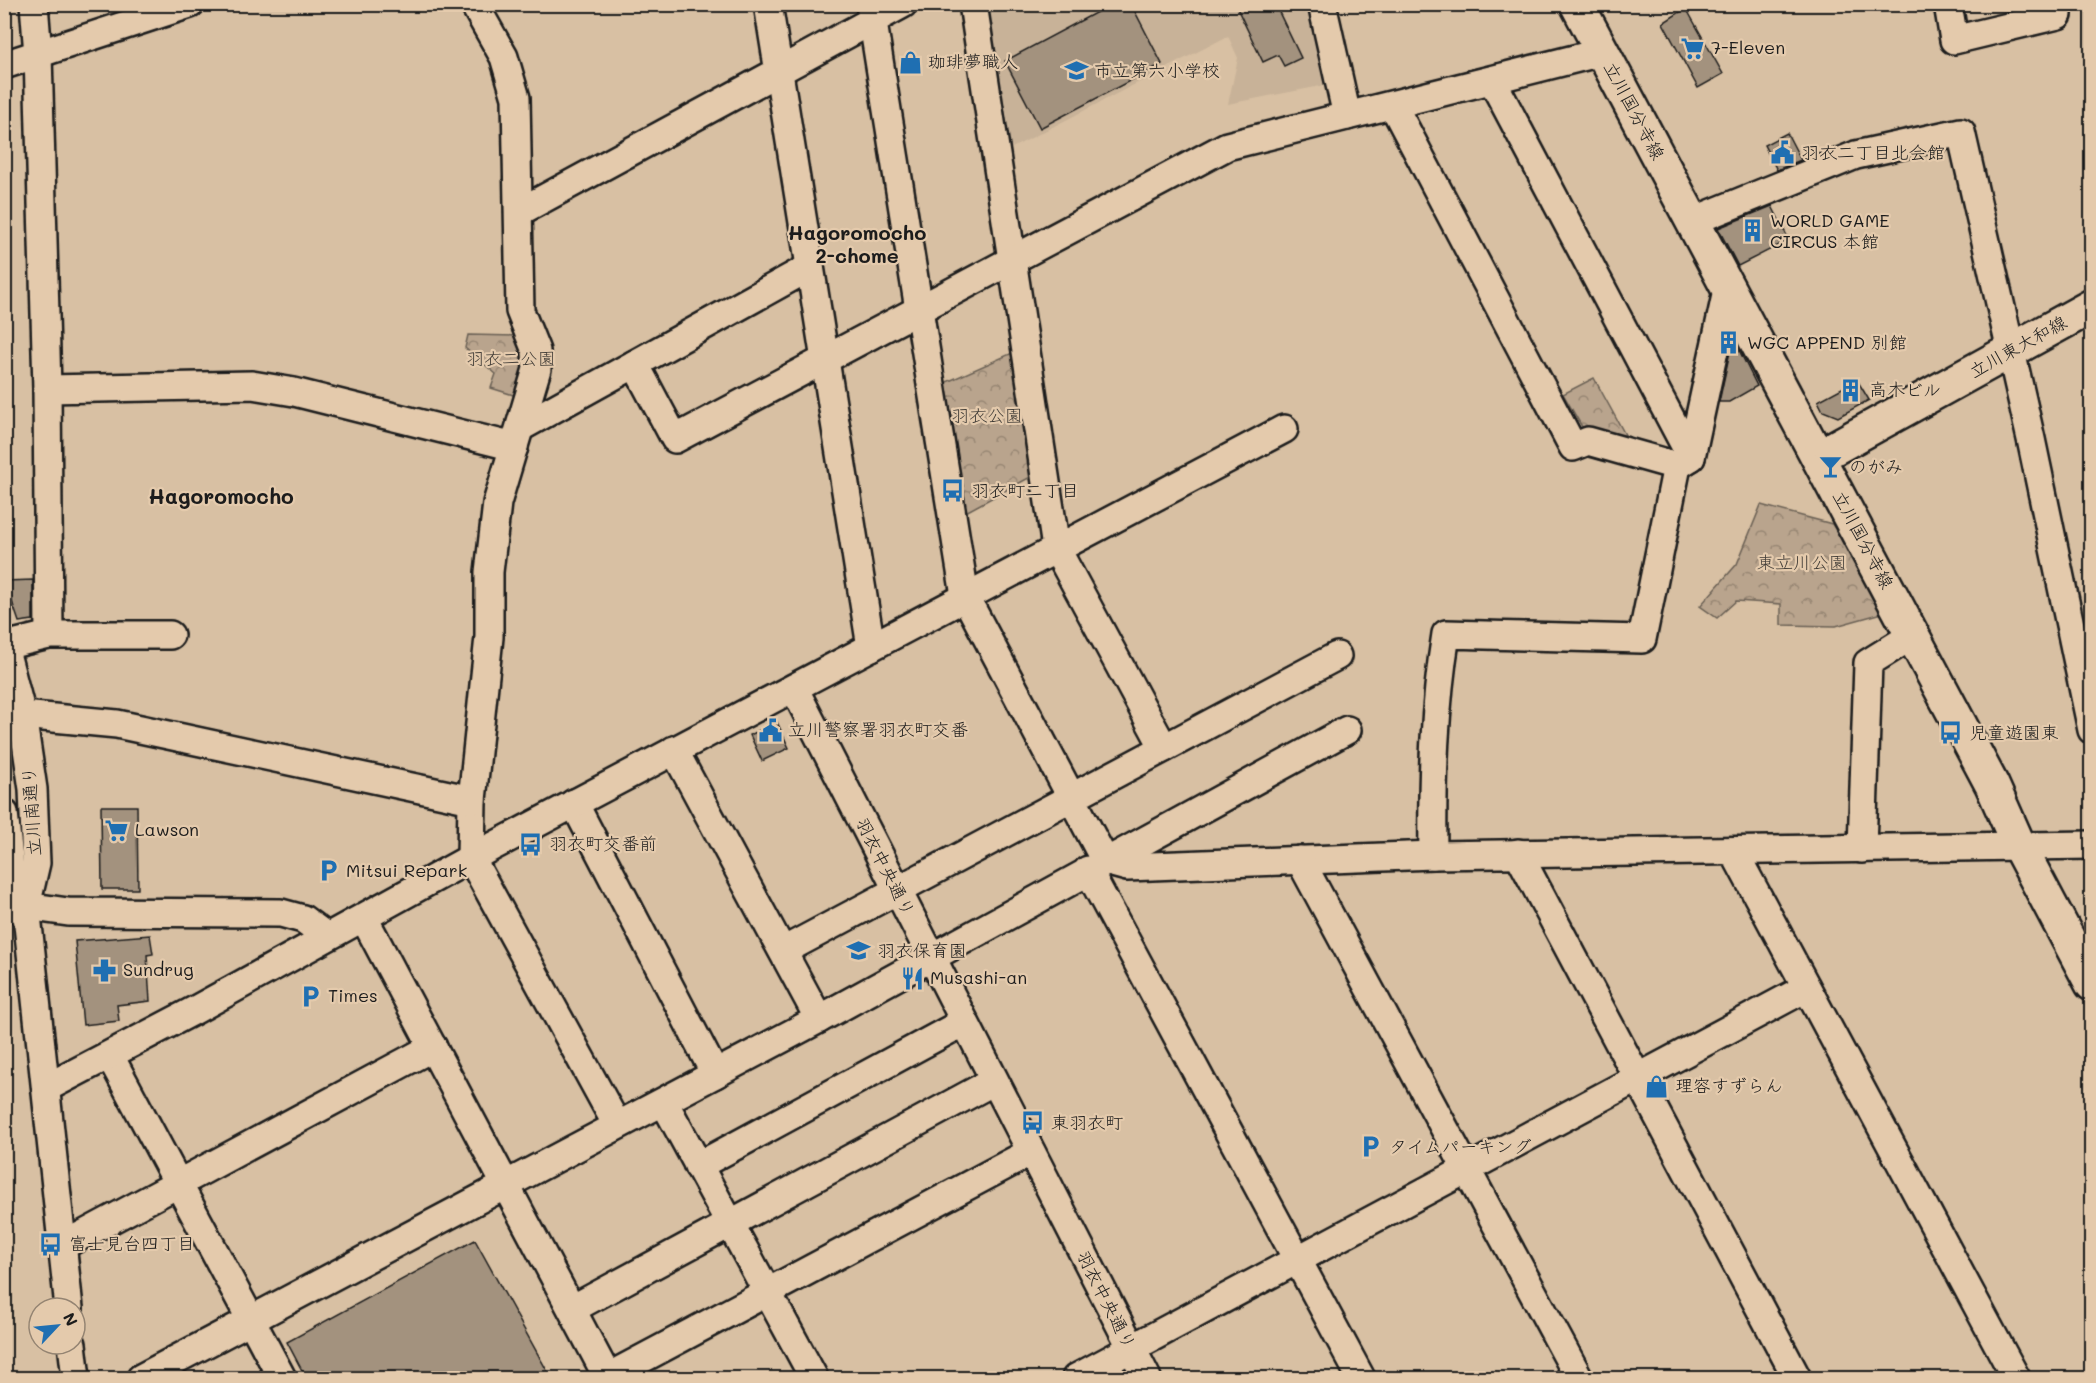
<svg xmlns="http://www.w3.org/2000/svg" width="2096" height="1383" viewBox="0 0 2096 1383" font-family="Mali,'Klee One',sans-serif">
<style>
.built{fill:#c8b298}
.park{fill:url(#park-crowns);stroke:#6a6054;stroke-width:1.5}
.building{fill:#a3927e;stroke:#1c1c1c;stroke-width:1.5}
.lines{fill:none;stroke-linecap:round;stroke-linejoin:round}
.minor-casing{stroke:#1c1c1c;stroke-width:32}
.major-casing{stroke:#1c1c1c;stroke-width:38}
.minor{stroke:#e4caac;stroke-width:27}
.major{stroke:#e4caac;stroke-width:33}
.labels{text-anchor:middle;stroke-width:4.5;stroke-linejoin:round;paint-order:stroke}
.poi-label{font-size:18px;fill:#1c1c1c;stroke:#e4caac;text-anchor:start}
.street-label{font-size:18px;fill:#1c1c1c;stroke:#e4caac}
.park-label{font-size:18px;fill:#433e38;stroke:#e4caac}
.neighbourhood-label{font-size:20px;font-weight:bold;fill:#1c1c1c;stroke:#e4caac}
.quarter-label{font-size:21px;font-weight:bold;fill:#1c1c1c;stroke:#e4caac}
</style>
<defs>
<pattern id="park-crowns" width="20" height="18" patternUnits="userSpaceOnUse" patternTransform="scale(1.5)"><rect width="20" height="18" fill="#b9a48d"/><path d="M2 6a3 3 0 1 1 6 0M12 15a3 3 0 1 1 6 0" fill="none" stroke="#968572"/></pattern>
</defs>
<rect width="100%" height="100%" fill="#d8c0a3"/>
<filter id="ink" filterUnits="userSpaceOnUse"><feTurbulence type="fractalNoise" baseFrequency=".0167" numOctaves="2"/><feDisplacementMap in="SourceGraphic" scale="12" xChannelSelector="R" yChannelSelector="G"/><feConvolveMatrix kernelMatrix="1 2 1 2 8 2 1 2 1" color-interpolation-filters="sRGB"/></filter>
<g filter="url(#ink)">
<!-- built -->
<g class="built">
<polygon points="981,5 1313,5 1331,84 1228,104 1238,58 1228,36 1010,149 1002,146"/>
<polygon points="1128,1361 1138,1378 1094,1378"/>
</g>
<!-- park -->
<g class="park">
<polygon points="468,335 522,336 530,347 523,398 491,388 496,374 465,348"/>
<polygon points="1019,350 1036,474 962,514 940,385"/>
<polygon points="1594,378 1629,442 1585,432 1563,394"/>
<polygon points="1761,505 1832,524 1886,612 1836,626 1781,625 1781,604 1736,601 1717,618 1700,606 1737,564"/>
</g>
<!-- building -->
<g class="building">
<polygon points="1112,4 1131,4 1162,64 1040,128 1005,61"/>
<polygon points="1235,4 1275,4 1301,58 1284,66 1278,55 1263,62"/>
<polygon points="1686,8 1723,74 1698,88 1663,23"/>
<polygon points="1787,133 1801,160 1777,170 1764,145"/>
<polygon points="1772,206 1789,240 1738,266 1718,228"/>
<polygon points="1733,338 1757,386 1729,402 1719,402"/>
<polygon points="1857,380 1869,400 1838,417 1823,411 1818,401"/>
<polygon points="33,580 33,620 19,622 5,581"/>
<polygon points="777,722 789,748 762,761 750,735"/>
<polygon points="101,806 137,806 138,889 102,889"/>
<polygon points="150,935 153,954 147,955 150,1001 117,1005 119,1021 83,1025 75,941"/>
<polygon points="475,1240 551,1378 306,1378 287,1342"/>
</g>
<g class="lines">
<defs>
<g id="minor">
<polyline points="34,4 38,54 47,389 49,635"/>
<polyline points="474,4 504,57 516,98 520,311 536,351 537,369 497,503 489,572 489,637 472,800 471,858 617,1125"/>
<polyline points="768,4 871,647"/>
<polyline points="870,4 965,596 1105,861 1127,867 1433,855 2092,845"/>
<polyline points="973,4 1056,548 1164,748"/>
<polyline points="1322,4 1347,116"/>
<polyline points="1948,4 1954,40 2058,15 2058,4"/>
<polyline points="4,65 190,4"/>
<polyline points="1492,80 1691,457"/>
<polyline points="1393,105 1573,447 1588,441 1677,466"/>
<polyline points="519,212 903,4"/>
<polyline points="1693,221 1856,155 1961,132 2031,439 2092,730"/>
<polyline points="635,364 675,439 1227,146 1602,52"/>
<polyline points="47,389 252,385 294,392 514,447"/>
<polyline points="521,427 810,267"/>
<polyline points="4,646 22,715 33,789 36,863 26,906"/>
<polyline points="4,646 49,635 170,635"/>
<polyline points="794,688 1147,1378"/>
<polyline points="22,715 117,724 472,800"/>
<polyline points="674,750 819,1019"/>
<polyline points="574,803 715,1074"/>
<polyline points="4,813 10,868 26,906 69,1308"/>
<polyline points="1862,849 1868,663 1913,635"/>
<polyline points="1734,852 2016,1378"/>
<polyline points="1518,853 1797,1378"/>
<path d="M1433,855C1432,780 1434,708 1446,634L1642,639L1677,466L1691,457L1728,286"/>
<polyline points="1300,860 1579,1378"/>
<polyline points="1088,870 1361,1378"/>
<polyline points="4,908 26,906 68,912 281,913 303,919 326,936"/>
<polyline points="364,918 608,1378"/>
<polyline points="783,951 1337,656"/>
<polyline points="110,1056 282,1378"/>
<polyline points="46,1088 195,1010 471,858 1284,429"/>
<polyline points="664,1102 814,1378"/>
<polyline points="698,1166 964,1022"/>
<polyline points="62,1246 433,1047"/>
<polyline points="572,1309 994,1081"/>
<polyline points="72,1344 76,1378"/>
<polyline points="608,1377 1031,1152"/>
<polyline points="141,1378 819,1019 1347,730"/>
<polyline points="1076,1378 1806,988"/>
</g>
<g id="major">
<polyline points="1577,4 1992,785 2019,846 2092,984"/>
<polyline points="1818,457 2092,306"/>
</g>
</defs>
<!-- minor casing -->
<use href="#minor" class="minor-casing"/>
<!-- major casing -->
<use href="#major" class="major-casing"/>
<!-- minor -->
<use href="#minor" class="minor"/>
<!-- major -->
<use href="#major" class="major"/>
</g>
</g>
<!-- icons -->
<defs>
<symbol id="supermarket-bare" viewBox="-9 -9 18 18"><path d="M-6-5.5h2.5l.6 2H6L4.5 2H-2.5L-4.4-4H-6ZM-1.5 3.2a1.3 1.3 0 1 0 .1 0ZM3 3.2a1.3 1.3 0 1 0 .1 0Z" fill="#1f6fb2" stroke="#e4caac" stroke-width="2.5" paint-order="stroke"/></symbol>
<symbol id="shop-bare" viewBox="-9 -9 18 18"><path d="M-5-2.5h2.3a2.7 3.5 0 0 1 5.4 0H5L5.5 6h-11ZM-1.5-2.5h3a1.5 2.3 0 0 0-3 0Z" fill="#1f6fb2" stroke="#e4caac" stroke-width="2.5" paint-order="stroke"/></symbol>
<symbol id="school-bare" viewBox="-9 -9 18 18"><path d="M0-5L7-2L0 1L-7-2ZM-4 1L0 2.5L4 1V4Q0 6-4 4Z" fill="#1f6fb2" stroke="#e4caac" stroke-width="2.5" paint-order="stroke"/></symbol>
<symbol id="civic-bare" viewBox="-9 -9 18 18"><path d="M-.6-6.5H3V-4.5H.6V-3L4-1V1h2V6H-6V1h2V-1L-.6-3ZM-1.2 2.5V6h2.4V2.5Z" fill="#1f6fb2" stroke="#e4caac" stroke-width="2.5" paint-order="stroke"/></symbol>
<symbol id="building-bare" viewBox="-9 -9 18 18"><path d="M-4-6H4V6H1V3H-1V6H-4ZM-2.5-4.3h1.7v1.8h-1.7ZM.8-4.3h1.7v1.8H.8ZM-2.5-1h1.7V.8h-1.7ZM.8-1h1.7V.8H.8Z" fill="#1f6fb2" stroke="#e4caac" stroke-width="2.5" paint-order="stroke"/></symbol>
<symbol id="bar-bare" viewBox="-9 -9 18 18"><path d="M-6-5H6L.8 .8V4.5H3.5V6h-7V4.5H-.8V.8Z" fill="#1f6fb2" stroke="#e4caac" stroke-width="2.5" paint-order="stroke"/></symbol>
<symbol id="bus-bare" viewBox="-9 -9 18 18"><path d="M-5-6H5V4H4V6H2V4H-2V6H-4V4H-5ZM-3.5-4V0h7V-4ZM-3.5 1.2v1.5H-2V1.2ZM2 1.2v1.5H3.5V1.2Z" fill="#1f6fb2" stroke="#e4caac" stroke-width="2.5" paint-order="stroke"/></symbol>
<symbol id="parking-bare" viewBox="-9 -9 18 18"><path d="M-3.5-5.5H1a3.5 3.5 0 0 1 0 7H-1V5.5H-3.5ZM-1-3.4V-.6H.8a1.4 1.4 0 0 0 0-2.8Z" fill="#1f6fb2" stroke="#e4caac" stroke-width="2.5" paint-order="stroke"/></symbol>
<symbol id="pharmacy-bare" viewBox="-9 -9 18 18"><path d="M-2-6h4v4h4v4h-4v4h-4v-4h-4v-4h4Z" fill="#1f6fb2" stroke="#e4caac" stroke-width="2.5" paint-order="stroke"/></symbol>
<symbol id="restaurant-bare" viewBox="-9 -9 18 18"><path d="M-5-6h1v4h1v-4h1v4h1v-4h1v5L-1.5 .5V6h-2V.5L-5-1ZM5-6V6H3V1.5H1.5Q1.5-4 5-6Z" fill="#1f6fb2" stroke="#e4caac" stroke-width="2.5" paint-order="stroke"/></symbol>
</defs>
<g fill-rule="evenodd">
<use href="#supermarket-bare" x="1676" y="32" width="33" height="33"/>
<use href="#shop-bare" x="894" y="46" width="33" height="33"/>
<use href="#school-bare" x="1060" y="54" width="33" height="33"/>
<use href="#civic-bare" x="1766" y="136" width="33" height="33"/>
<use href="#building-bare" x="1736" y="214" width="33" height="33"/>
<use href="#building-bare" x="1712" y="326" width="33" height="33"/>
<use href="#building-bare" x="1834" y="374" width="33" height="33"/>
<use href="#bar-bare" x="1814" y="450" width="33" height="33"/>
<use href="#bus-bare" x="936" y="474" width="33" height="33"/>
<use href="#civic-bare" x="754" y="714" width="33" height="33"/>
<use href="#bus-bare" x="1934" y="716" width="33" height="33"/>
<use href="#supermarket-bare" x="100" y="814" width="33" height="33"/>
<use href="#bus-bare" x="514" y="828" width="33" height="33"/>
<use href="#parking-bare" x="312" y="854" width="33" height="33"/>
<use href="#school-bare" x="842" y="934" width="33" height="33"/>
<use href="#pharmacy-bare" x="88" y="954" width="33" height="33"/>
<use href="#restaurant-bare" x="896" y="962" width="33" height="33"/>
<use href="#parking-bare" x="294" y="980" width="33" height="33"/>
<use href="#shop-bare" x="1640" y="1070" width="33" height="33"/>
<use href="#bus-bare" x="1016" y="1106" width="33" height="33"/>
<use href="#parking-bare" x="1354" y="1130" width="33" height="33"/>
<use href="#bus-bare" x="34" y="1228" width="33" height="33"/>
</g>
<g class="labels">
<!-- poi labels -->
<g class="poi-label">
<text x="1711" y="54">7-Eleven</text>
<text x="928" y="68">珈琲夢職人</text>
<text x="1094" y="77">市立第六小学校</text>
<text x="1801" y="159">羽衣二丁目北会館</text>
<text x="1770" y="227">WORLD GAME<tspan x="1770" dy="21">CIRCUS 本館</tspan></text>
<text x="1747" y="349">WGC APPEND 別館</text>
<text x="1869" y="396">高木ビル</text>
<text x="1849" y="473">のがみ</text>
<text x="971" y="497">羽衣町二丁目</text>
<text x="788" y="736">立川警察署羽衣町交番</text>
<text x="1969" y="739">児童遊園東</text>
<text x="135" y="836">Lawson</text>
<text x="549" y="850">羽衣町交番前</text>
<text x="346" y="877">Mitsui Repark</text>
<text x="877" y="957">羽衣保育園</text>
<text x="123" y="976">Sundrug</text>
<text x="930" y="984">Musashi-an</text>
<text x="328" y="1002">Times</text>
<text x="1675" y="1092">理容すずらん</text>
<text x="1051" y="1129">東羽衣町</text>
<text x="1389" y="1153">タイムパーキング</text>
<text x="69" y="1250">富士見台四丁目</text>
</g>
<!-- street labels -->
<g class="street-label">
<text transform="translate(1634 111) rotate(62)" y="6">立川国分寺線</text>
<text transform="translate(2018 347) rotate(-29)" y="6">立川東大和線</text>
<text transform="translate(1863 540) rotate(62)" y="6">立川国分寺線</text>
<text transform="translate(32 811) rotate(-94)" y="6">立川南通り</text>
<text transform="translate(885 867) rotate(63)" y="6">羽衣中央通り</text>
<text transform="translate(1106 1300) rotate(63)" y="6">羽衣中央通り</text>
</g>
<!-- park labels -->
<g class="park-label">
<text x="511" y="365">羽衣二公園</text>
<text x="987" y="422">羽衣公園</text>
<text x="1802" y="569">東立川公園</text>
</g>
<!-- neighbourhood labels -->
<g class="neighbourhood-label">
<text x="857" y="240">Hagoromocho<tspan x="857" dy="23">2-chome</tspan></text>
</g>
<!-- quarter labels -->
<g class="quarter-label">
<text x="221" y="504">Hagoromocho</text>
</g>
</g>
<!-- margin -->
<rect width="2096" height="1383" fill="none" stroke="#e4caac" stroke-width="24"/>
<rect x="12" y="12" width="2072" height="1359" fill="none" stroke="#1c1c1c" stroke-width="2" filter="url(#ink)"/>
<!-- north arrow -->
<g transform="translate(57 1326) rotate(64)"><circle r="28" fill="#e4caac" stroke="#948472" stroke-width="1.5"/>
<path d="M0-4.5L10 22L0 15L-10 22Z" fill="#1f6fb2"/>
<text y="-9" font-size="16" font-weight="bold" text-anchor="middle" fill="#1c1c1c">N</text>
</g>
</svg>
